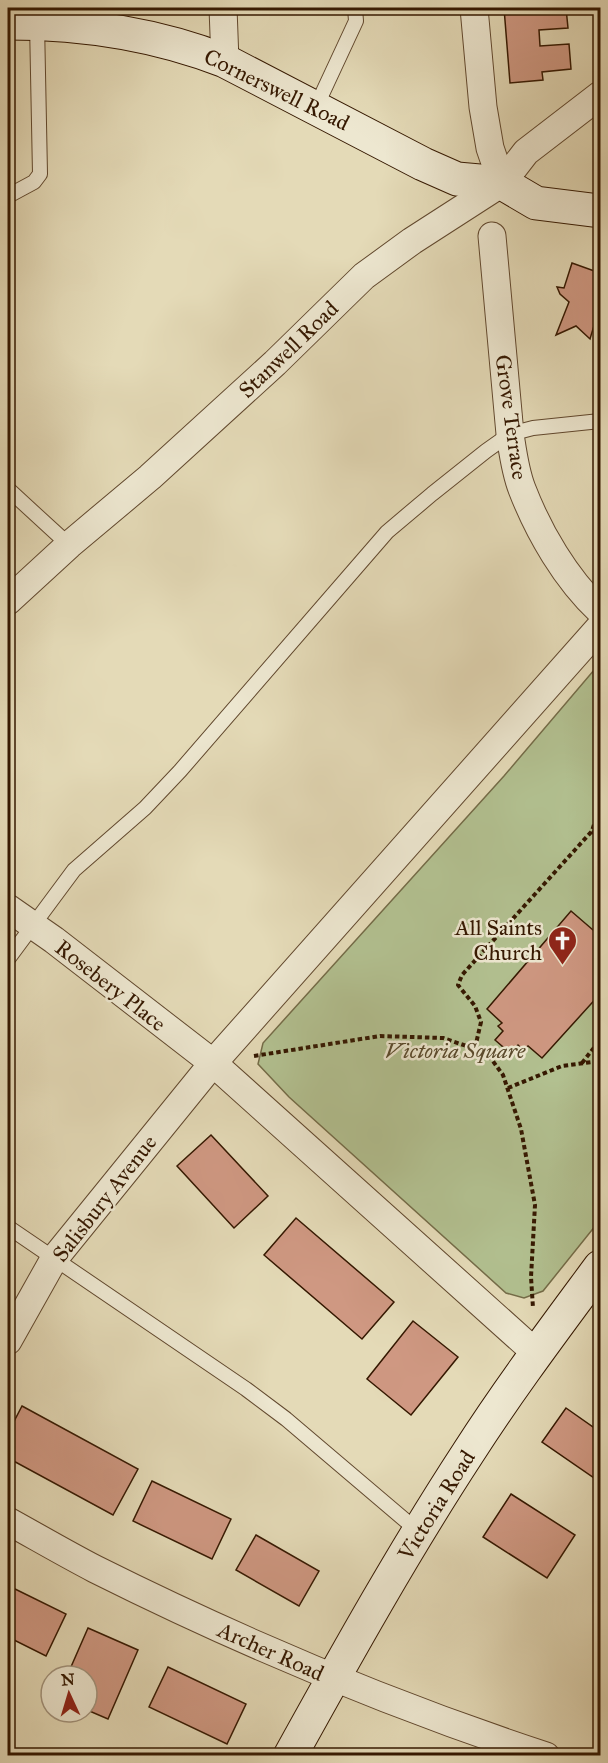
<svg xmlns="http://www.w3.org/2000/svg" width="608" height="1763" viewBox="0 0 608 1763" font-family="'IM FELL Great Primer',serif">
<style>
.green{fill:#b2c090;stroke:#746c48;stroke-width:1.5}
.building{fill:#cf9882;stroke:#351801;stroke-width:1.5}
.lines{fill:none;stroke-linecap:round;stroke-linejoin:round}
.lane-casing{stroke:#61482e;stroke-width:16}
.street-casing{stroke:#61482e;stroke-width:29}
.secondary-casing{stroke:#351801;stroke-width:35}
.path{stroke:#351801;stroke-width:4;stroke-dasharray:4.5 3;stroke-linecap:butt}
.lane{stroke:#ede7d0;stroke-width:14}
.street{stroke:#ede7d0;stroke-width:27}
.secondary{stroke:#ede7d0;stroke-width:33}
.labels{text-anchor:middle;stroke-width:5;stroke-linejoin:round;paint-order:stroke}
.street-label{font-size:22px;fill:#351801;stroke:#ede7d0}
.poi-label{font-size:22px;fill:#351801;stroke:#ede7d0;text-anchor:end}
.park-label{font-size:22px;font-style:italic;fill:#5a4a2c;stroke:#ede7d0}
</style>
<rect width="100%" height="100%" fill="#e4dab7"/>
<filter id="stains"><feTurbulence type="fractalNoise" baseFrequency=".00333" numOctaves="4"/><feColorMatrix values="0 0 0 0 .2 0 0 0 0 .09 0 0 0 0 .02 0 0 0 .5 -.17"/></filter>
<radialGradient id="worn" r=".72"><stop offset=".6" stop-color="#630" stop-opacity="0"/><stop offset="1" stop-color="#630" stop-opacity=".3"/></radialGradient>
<!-- green -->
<polygon class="green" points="600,663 600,1220 543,1291 524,1298 506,1293 289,1097 258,1064 263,1043 504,776"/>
<!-- building -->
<g class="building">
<polygon points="504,8 566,8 568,28 539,30 540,46 569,44 571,69 542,72 543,80 510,83"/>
<polygon points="572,263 600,273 600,310 599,309 590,339 576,326 556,335 569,302 560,294 557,287 564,288"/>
<polygon points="571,911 600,936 600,994 542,1058 528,1046 523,1050 518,1045 510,1053 495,1040 503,1031 498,1026 502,1023 487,1009"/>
<polygon points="211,1135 268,1196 234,1228 177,1166"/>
<polygon points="296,1218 394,1302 362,1339 264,1255"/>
<polygon points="413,1321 458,1357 411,1415 367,1379"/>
<polygon points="22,1406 138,1469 113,1515 8,1458 8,1433"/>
<polygon points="566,1408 600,1432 600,1482 542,1442"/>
<polygon points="152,1481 231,1519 212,1559 133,1521"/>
<polygon points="511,1494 575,1535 547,1578 483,1537"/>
<polygon points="256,1535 319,1571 299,1606 236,1570"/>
<polygon points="13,1588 66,1614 46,1656 8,1637 8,1598"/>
<polygon points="88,1628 138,1650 108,1719 87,1710 87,1676 67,1676"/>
<polygon points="168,1667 246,1704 227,1744 149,1707"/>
</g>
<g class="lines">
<defs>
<g id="lane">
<polyline points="316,107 356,21 355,8"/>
<polyline points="8,196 34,182 40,174 37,23"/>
<polyline points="8,489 69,545"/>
<polyline points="8,959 74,870 145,808 180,771 387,532 432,494 486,451 510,434 533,428 600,421"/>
<polyline points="8,1227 246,1389 286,1419 419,1532"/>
</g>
<g id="street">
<polyline points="223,8 225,61"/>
<polyline points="474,8 483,107 490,148 502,183"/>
<path d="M492,236L510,434C513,453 515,471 522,489C539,533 566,579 600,611"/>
<polyline points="8,601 69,545 150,477 275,363 364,276 412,241 502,183 526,152 600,95"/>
<polyline points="8,908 54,940 213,1063 54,1259 8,1341"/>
<polyline points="536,1353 213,1063 600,627"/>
<path d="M8,1521C37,1537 66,1554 95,1569C241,1642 391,1705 546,1756"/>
</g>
<g id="secondary">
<path d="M8,23C82,23 156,34 225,61L423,164L457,179L502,183L536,203L600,211"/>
<path d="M290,1756C347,1653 404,1551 468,1453C509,1389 555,1328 600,1267"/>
</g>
</defs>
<!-- lane casing -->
<use href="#lane" class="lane-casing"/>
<!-- street casing -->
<use href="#street" class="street-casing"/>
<!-- secondary casing -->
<use href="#secondary" class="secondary-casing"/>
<!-- path -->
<g class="path">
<polyline points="592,831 600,839"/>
<polyline points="475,1048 481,1022 475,1006 458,985 462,975 592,831 600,805"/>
<polyline points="254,1056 380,1036 443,1038 487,1053 503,1075 521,1129 535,1205 531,1277 533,1308"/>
<polyline points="582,1063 600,1040"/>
<polyline points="508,1088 562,1066 600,1061"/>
</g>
<!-- lane -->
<use href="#lane" class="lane"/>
<!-- street -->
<use href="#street" class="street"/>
<!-- secondary -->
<use href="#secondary" class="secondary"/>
</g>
<!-- icons -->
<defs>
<symbol id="church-pin" viewBox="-11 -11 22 30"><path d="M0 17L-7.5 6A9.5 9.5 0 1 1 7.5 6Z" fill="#8f2418" stroke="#ede7d0"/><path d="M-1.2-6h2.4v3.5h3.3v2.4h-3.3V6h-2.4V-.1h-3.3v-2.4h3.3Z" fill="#fff"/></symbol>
</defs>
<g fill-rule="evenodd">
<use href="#church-pin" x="546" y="924" width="33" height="45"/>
</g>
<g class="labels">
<!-- street labels -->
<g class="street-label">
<text transform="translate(277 89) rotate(26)" y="8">Cornerswell Road</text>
<text transform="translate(288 349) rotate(-44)" y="8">Stanwell Road</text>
<text transform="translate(512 417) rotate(82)" y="8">Grove Terrace</text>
<text transform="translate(111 985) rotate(38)" y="8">Rosebery Place</text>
<text transform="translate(104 1198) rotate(-52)" y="8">Salisbury Avenue</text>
<text transform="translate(436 1505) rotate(-58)" y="8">Victoria Road</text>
<text transform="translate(271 1651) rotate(24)" y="8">Archer Road</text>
</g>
<!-- poi labels -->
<g class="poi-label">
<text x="542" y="935">All Saints<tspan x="542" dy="25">Church</tspan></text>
</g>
<!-- park labels -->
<g class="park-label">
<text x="455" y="1058">Victoria Square</text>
</g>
</g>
<!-- margin -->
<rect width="608" height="1763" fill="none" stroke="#e4dab7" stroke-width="30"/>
<rect x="9" y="9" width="590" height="1745" fill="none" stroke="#351801" stroke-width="3"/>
<rect x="15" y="15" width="578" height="1733" fill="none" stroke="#351801" stroke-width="1.5"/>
<!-- north arrow -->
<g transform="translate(69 1694) rotate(356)"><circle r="28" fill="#ede7d0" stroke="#a3947d" stroke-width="1.5"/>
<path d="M0-4.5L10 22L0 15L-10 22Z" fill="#8f2418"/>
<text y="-9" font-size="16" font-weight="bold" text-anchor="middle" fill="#351801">N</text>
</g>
<rect width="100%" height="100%" filter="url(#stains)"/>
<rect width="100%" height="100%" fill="url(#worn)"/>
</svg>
